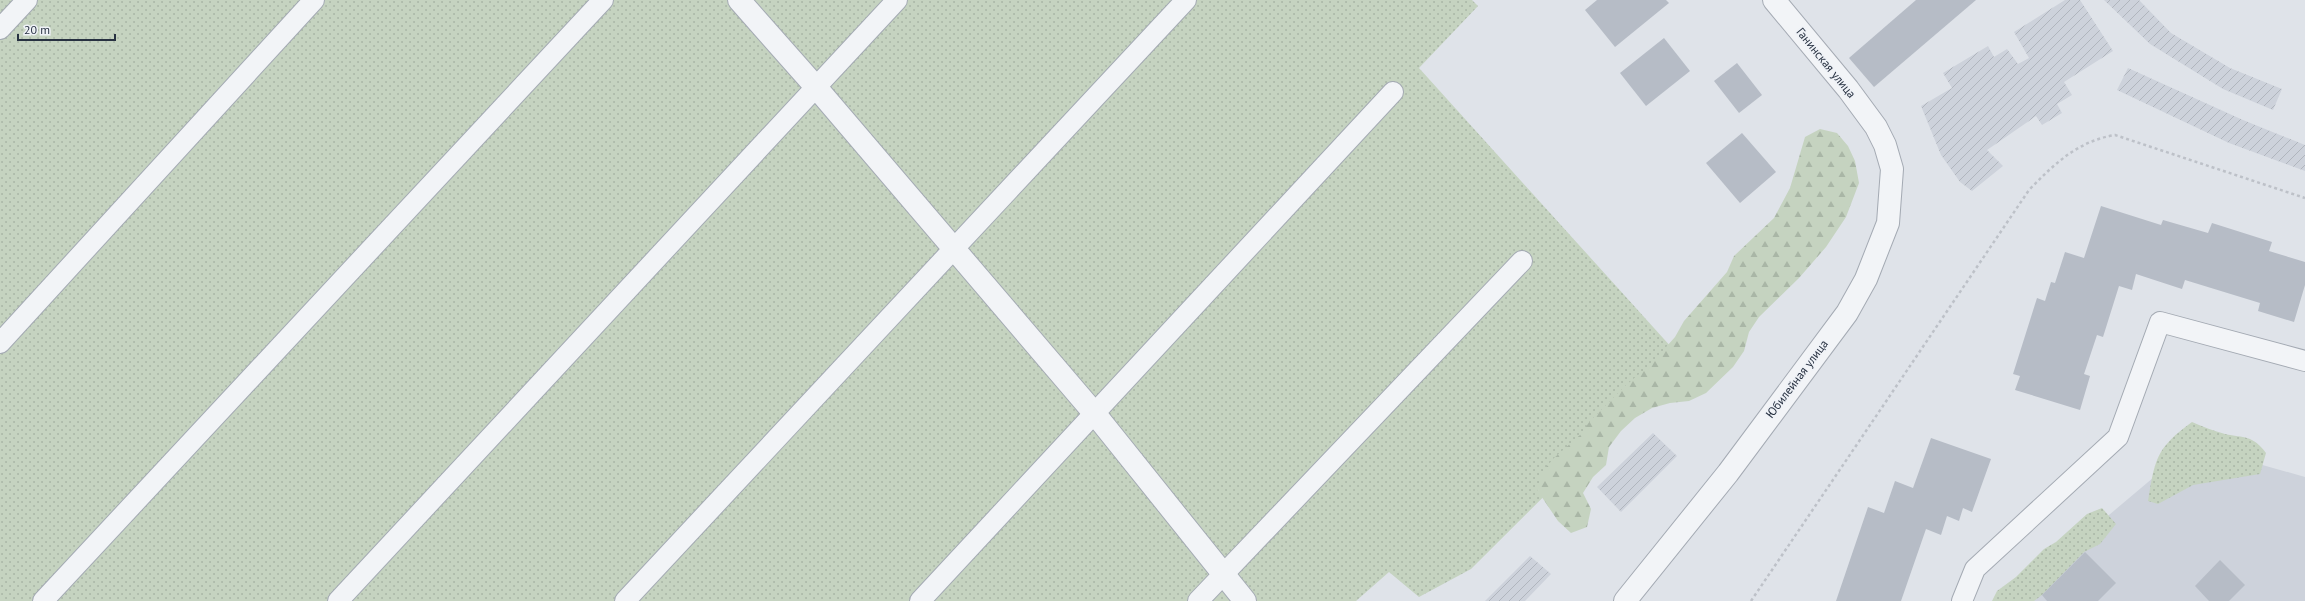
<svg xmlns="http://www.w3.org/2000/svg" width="2305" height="601" viewBox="0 0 2305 601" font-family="'PT Sans',sans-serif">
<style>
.built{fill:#cdd2db}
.industrial{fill:url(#industrial-furrows)}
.green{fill:url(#green-dots)}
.forest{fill:url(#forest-firs)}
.building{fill:#b6bcc6}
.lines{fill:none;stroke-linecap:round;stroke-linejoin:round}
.service-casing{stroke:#a4aab3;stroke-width:22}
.minor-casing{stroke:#a4aab3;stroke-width:24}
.tertiary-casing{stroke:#a4aab3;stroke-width:24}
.path{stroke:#bdc1c8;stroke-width:2.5;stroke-dasharray:3 3;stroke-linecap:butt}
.service{stroke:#f2f4f7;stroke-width:20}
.minor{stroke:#f2f4f7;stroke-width:22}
.tertiary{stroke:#f2f4f7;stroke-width:22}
.labels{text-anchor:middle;stroke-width:3;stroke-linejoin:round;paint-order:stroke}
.street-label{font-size:12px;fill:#273141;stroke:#eff2f7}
</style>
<defs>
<pattern id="industrial-furrows" width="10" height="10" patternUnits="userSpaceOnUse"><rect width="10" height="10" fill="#cdd2db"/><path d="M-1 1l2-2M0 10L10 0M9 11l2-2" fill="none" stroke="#b0b5bd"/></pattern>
<pattern id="green-dots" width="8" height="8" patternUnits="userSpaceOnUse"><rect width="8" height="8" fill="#c5d3c0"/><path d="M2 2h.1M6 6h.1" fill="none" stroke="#a9b6a6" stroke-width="1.8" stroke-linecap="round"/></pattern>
<pattern id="forest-firs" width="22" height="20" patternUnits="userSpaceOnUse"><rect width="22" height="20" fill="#c5d3c0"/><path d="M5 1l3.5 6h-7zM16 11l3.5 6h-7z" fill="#a9b6a6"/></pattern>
</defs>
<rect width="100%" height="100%" fill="#dfe3e9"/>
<!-- built -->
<polygon class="built" points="2192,445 2305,477 2305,601 2007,601"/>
<!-- industrial -->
<g class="industrial">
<polygon points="2065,0 2080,0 2113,51 2064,82 2072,95 2057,104 2062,113 2042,125 2036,116 1987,150 2003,166 1972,191 1960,182 1941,155 1921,106 1952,88 1943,73 1988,46 1994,57 2007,49 2018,64 2029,58 2014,32"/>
<polygon points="2104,0 2139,0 2171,33 2230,68 2282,89 2273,110 2223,89 2150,44"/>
<polygon points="2128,68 2243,120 2305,145 2305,171 2229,143 2117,90"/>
<polygon points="1653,433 1677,456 1621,512 1597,487"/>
<polygon points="1530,556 1551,574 1525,601 1485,601"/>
</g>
<!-- green -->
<g class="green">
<polygon points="0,0 1472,0 1478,6 1419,68 1682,359 1471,569 1419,597 1389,572 1356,601 0,601"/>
<path d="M2192,422C2203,427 2214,431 2225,434C2244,438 2253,435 2266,453L2260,474L2193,485L2158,504L2148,501C2155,459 2156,448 2192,422Z"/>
<polygon points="2102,508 2116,524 2100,544 2084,552 2042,595 2034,601 1992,601 1997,591 2016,577 2044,549 2056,542 2087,514"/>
</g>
<!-- forest -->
<polygon class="forest" points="1820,129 1837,133 1848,146 1855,161 1859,183 1846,217 1826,247 1799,278 1759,317 1749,332 1744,351 1733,367 1706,393 1689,401 1670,403 1652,408 1635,418 1621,431 1609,447 1606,465 1593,477 1583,493 1591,509 1587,527 1571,533 1558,521 1537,490 1542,472 1554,458 1580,435 1590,421 1625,386 1651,364 1675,337 1684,321 1727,272 1734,256 1774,218 1790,188 1805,137"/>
<!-- building -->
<g class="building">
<polygon points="1597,0 1666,0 1669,3 1615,47 1585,10"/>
<polygon points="1916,0 1976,0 1874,87 1849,58"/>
<polygon points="1664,38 1690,71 1646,106 1620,73"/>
<polygon points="1737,63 1762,95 1739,113 1714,81"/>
<polygon points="1742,133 1776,172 1740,203 1706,163"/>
<polygon points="2101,206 2161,225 2163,220 2208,233 2212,223 2272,242 2269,251 2305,262 2305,285 2294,322 2258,311 2260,303 2185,280 2182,289 2136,274 2132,290 2119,286 2103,337 2097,335 2084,374 2090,376 2080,410 2015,390 2020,376 2013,374 2037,298 2045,301 2051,282 2055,283 2065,252 2084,258"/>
<polygon points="1931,438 1991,459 1972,512 1963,508 1959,521 1947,516 1941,535 1926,529 1901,601 1836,601 1868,507 1884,513 1895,481 1913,488"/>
<polygon points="2085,552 2116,583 2098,601 2047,601 2042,595"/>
<polygon points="2220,560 2245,585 2229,601 2209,601 2195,586"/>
</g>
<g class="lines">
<defs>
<g id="service">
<polyline points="0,29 27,0"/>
<polyline points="0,343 314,0"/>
<polyline points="43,601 603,0"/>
<polyline points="338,601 897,0"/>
<polyline points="625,601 1186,0"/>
<polyline points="920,601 1393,92"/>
<polyline points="1198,601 1522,261"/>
<polyline points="1962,601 1975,569 2118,437 2160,322 2305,361"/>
</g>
<polyline id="minor" points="739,0 815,86 1095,414 1245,601"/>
<polyline id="tertiary" points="1625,601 1728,473 1847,313 1866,279 1888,223 1892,169 1885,145 1876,127 1848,89 1774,0"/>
</defs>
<!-- service casing -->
<use href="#service" class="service-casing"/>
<!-- minor casing -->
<use href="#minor" class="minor-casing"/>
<!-- tertiary casing -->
<use href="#tertiary" class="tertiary-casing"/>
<!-- path -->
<path class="path" d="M1751,601L2029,190C2054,164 2078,141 2115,135L2305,198"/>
<!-- service -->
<use href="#service" class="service"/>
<!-- minor -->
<use href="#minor" class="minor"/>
<!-- tertiary -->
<use href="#tertiary" class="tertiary"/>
</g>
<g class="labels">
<!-- street labels -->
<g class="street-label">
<text transform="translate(1826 63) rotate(51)" y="4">Ганинская улица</text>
<text transform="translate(1797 379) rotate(-53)" y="4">Юбилейная улица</text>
</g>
</g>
<!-- scale -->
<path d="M18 34v6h97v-6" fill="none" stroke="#273141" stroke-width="2"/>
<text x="24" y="34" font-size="12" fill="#273141" stroke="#eff2f7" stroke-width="3" paint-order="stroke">20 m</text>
</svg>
